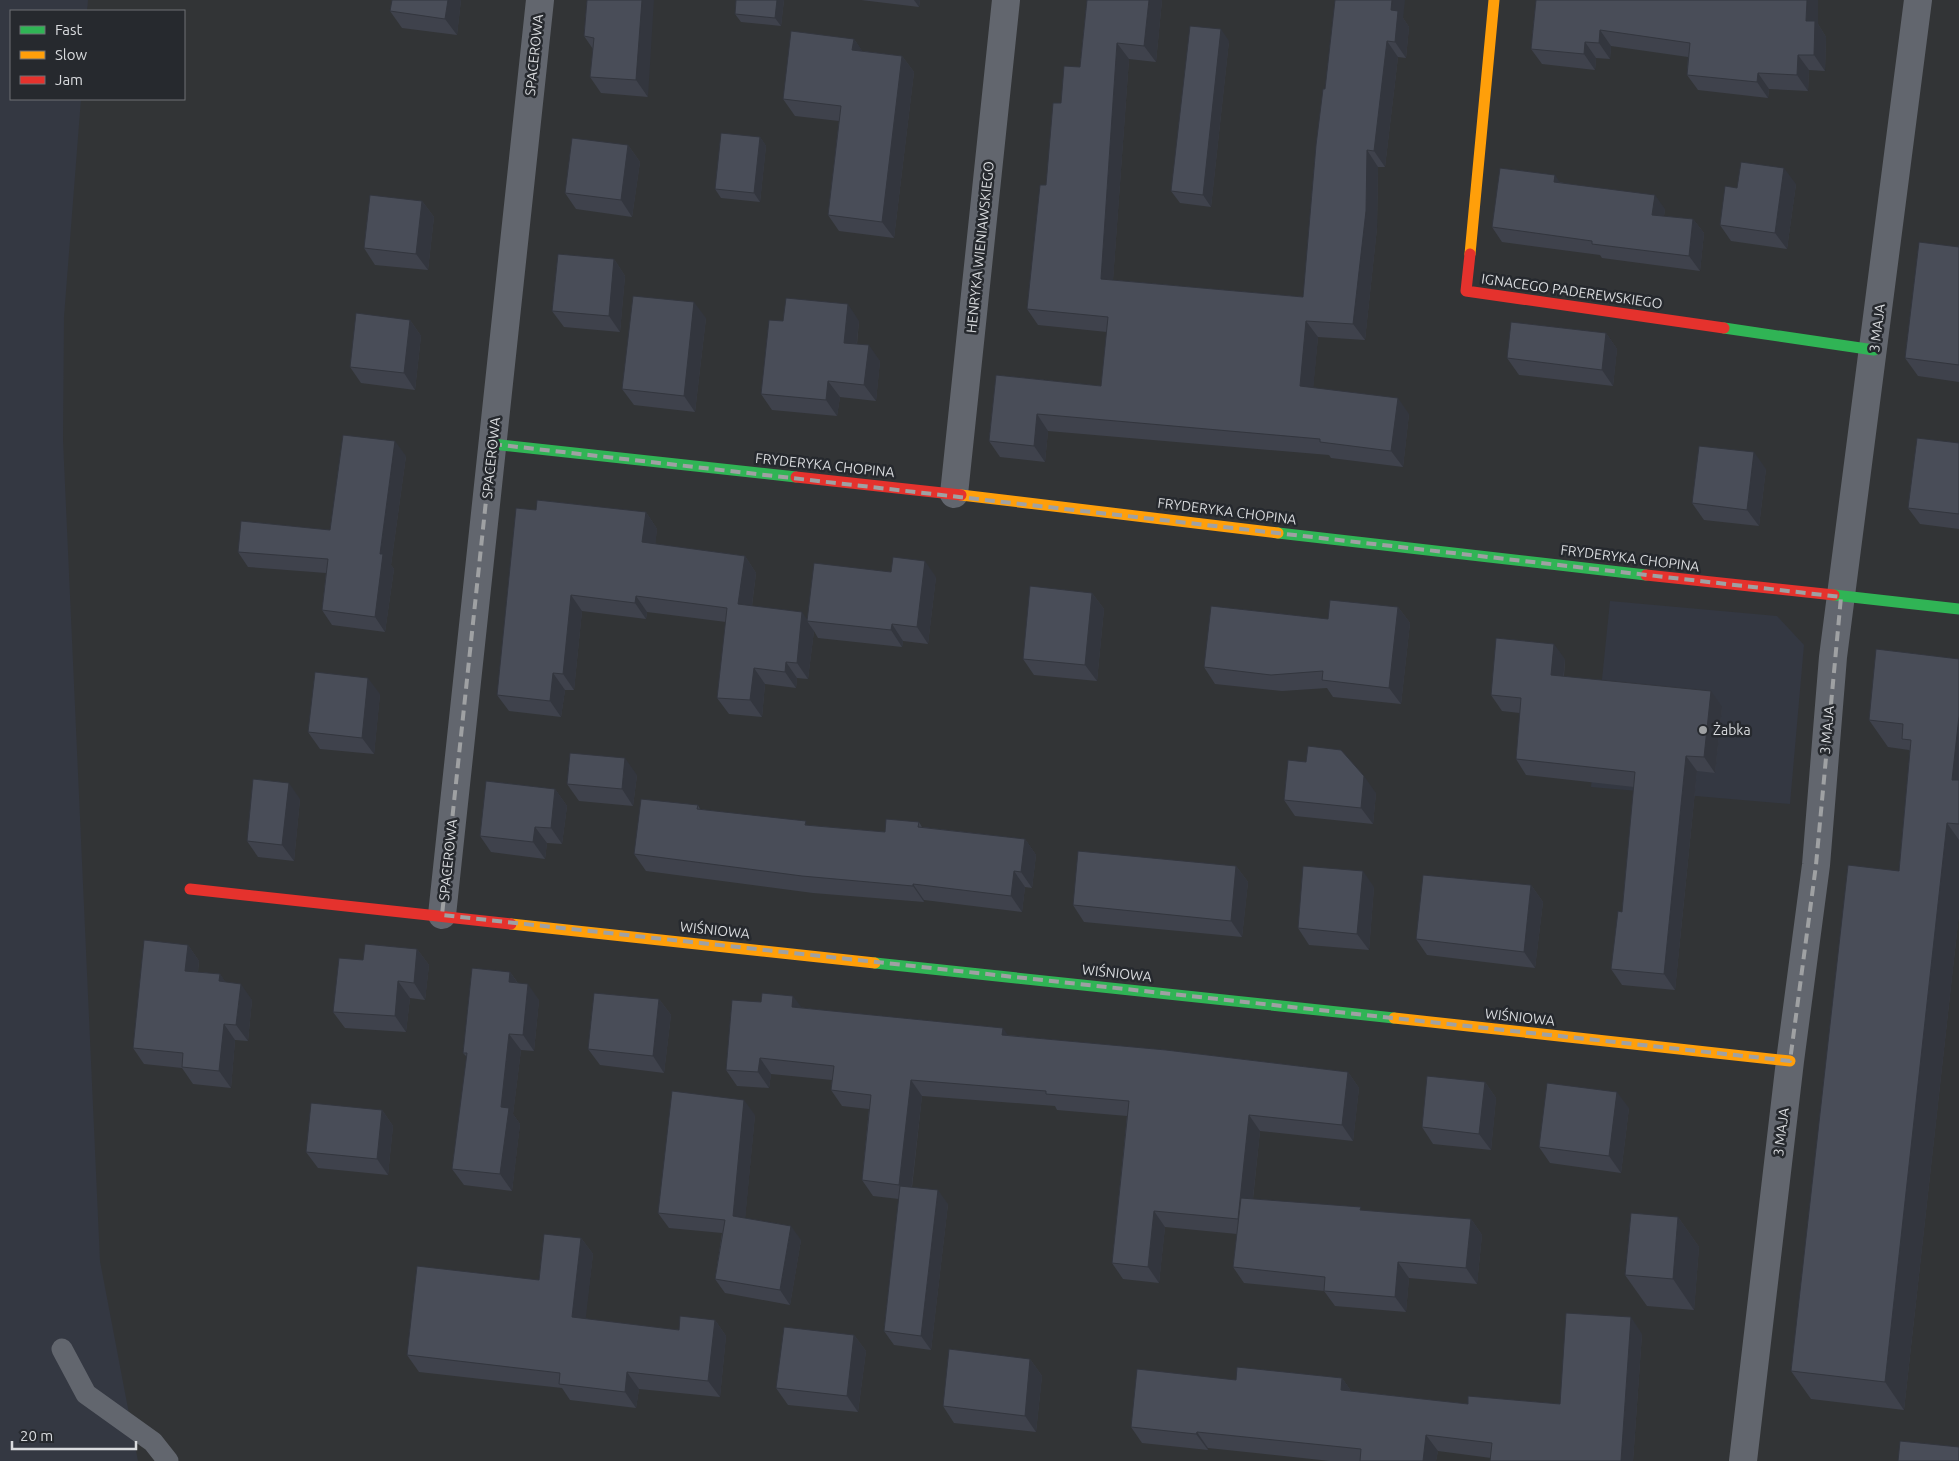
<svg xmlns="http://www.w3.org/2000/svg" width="1959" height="1461" viewBox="0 0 1959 1461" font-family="Ubuntu,sans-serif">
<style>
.built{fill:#343842}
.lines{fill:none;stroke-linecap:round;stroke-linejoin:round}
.lane{stroke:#62666e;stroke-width:21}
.street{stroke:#62666e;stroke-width:28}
.fast{stroke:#30b455;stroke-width:11}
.slow{stroke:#ff9f0a;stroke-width:11}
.jam{stroke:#e5322d;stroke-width:11}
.wall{fill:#3f424c}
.shaded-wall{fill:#33363e}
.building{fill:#494d58;stroke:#33363e}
.marked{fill:none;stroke:#9fa1a3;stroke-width:4;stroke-dasharray:10 6;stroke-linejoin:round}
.poi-dot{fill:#9fa1a3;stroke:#26292e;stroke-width:2}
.labels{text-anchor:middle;stroke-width:5;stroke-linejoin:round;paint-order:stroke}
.street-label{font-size:14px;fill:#d9dbde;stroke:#26292e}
.poi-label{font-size:14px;fill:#d9dbde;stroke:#26292e;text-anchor:start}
</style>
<rect width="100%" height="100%" fill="#323436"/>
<!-- built -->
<g class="built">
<polygon points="0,0 88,0 87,11 11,11 11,99 81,99 64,317 63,440 100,1261 138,1461 0,1461"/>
<polygon points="1610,601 1777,616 1804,645 1790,804 1591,787"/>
</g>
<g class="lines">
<!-- lane -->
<polyline class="lane" points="62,1349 86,1394 153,1442 168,1461"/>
<!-- street -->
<g class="street">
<polyline points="954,494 1006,0"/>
<polyline points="442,915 540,0"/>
<polyline points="1743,1461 1790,1061 1816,865 1833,657 1918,0"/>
</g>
<!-- fast -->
<g class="fast">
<polyline points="1724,328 1874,350"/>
<polyline points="492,444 796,477"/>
<polyline points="1278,533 1646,575"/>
<polyline points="1834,595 1959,609"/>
<polyline points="875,963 1394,1018"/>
</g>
<!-- slow -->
<g class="slow">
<polyline points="1470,254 1494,0"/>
<polyline points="961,495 1278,533"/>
<polyline points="511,924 875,963"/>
<polyline points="1394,1018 1790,1061"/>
</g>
<!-- jam -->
<g class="jam">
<polyline points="1470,254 1466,291 1724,328"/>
<polyline points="796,477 961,495"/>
<polyline points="1646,575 1834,595"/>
<polyline points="190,889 511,924"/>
</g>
</g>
<!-- wall -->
<g class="wall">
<polygon points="461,0 457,35 402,28 390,11"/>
<polygon points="587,0 648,97 601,93 590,77 593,49 584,36"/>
<polygon points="736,0 784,0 781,26 741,22 735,14"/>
<polygon points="861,0 920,0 919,7"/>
<polygon points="1087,0 1162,0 1156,62 1129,59 1113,280 1303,297 1325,89 1403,18 1409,27 1406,58 1398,57 1385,167 1378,167 1377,228 1365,340 1318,337 1313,388 1409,414 1403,467 1331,458 1329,455 1048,431 1045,462 1000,457 989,441 996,375 1101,386 1107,332 1038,325 1027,309 1046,185 1061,103 1080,67"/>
<polygon points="1536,0 1818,0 1818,24 1826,37 1825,71 1809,70 1808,91 1769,89 1768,98 1698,90 1687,75 1688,57 1611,46 1610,59 1596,58 1595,70 1542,64 1531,49"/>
<polygon points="854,39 862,51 902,56 914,72 894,238 839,231 828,215 839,121 795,116 783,99"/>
<polygon points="1229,41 1211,207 1180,203 1171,191"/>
<polygon points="760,137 766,146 760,202 721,198 715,189"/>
<polygon points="628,145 640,162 632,217 576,209 565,193"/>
<polygon points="1560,182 1665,209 1664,216 1693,219 1704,233 1700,271 1602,258 1600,255 1502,242 1492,227"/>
<polygon points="1796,184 1787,249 1731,241 1720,225 1737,188"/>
<polygon points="422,201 434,217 428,270 375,265 364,248"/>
<polygon points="1959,245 1959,382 1918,376 1905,358"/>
<polygon points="614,259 625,276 620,332 564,327 552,311"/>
<polygon points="706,318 695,412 634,405 622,389"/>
<polygon points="410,320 421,336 415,390 361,383 350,367"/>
<polygon points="783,321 859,321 857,344 880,361 876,401 840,397 837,416 772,410 761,394"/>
<polygon points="1606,333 1617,349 1613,386 1519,375 1507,358"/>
<polygon points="1959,443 1959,529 1920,524 1908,508"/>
<polygon points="406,456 391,565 394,569 385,632 332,625 322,610 326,573 248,567 238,552 330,530"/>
<polygon points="1766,469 1759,526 1704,520 1692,503"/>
<polygon points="536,510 646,512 657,529 655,544 745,556 756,573 752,606 807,619 936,577 928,644 903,641 902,647 818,638 814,631 808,679 797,678 796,688 765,684 762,717 729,714 717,698 726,622 647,612 646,619 582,611 574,690 565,690 561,717 509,711 497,695"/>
<polygon points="1092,593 1104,609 1097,681 1034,675 1023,659"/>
<polygon points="1398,607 1410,623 1401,704 1333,697 1327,688 1282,691 1215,684 1204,667 1328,619"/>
<polygon points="1565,659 1564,676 1722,707 1715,773 1697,771 1675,990 1622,985 1611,969 1622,912 1634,787 1526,775 1516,759 1520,713 1502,711 1491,695"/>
<polygon points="1959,659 1959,914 1904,1410 1811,1399 1791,1371 1899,871 1910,751 1909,750 1888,747 1869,720"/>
<polygon points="380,694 374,754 320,749 308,732"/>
<polygon points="1306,762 1376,793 1373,824 1295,816 1284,800"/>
<polygon points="637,775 633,806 579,801 567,784"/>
<polygon points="555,789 567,806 562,844 547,843 545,859 491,852 480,836"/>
<polygon points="300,799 294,861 258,857 247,841"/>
<polygon points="698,805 700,809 808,825 885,832 919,822 922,827 1025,839 1036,855 1032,888 1025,887 1022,912 924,900 924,902 813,893 646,871 634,854"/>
<polygon points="1236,866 1248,882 1242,937 1084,922 1073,905"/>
<polygon points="1531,885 1543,902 1535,968 1427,955 1416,939"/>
<polygon points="1374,887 1369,950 1309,945 1298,928"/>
<polygon points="188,945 199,961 198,972 220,974 225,982 252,1000 248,1041 235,1040 231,1088 193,1084 182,1068 144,1064 133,1048"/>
<polygon points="417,949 429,965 425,1000 410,998 406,1032 345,1028 333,1012 363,960"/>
<polygon points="510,972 518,983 539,1000 534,1051 521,1050 513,1114 520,1124 512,1191 464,1185 452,1169 467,1057 463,1053"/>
<polygon points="659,999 671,1015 664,1073 600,1065 588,1049"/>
<polygon points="761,1002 1008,1035 1348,1072 1359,1088 1353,1141 1260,1131 1253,1199 1363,1211 1471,1219 1482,1235 1477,1284 1409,1278 1406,1312 1335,1306 1324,1291 1244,1283 1233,1267 1237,1234 1165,1227 1159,1283 1123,1279 1112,1263 1127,1116 1057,1110 1055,1106 922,1096 912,1187 948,1204 931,1350 894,1345 884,1331 899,1199 873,1196 862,1180 869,1109 842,1106 831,1090 832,1080 771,1074 769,1088 737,1086 726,1070"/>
<polygon points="1485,1082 1496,1098 1491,1150 1433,1144 1422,1127"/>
<polygon points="1629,1108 1621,1173 1550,1163 1539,1147"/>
<polygon points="382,1110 393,1126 388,1175 318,1168 306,1152"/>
<polygon points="755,1115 745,1218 801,1240 790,1305 725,1293 715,1279 722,1233 669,1228 658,1213"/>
<polygon points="1678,1217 1699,1247 1694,1310 1647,1306 1625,1275"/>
<polygon points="581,1238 593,1254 585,1319 679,1330 715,1320 726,1336 720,1397 639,1389 636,1408 570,1400 562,1388 419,1372 407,1355 539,1280"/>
<polygon points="1642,1334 1633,1461 1491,1458 1438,1451 1436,1461 1330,1461 1208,1448 1208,1450 1142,1443 1131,1427 1236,1380 1342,1378 1351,1391 1468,1404 1560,1404"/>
<polygon points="854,1335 866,1351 858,1412 788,1405 776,1388"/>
<polygon points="1030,1359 1042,1376 1036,1432 954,1423 943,1406"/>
</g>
<!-- shaded-wall -->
<g class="shaded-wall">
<polygon points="448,0 461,0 457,35 445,19"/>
<polygon points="642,0 654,0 648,97 636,80"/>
<polygon points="777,0 784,0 781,26 775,18"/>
<polygon points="914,0 920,0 919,7"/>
<polygon points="1149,0 1162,0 1156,62 1144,46"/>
<polygon points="1392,0 1405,0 1403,18 1409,27 1406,58 1395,42 1391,10"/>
<polygon points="1807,0 1818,0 1818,24 1826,37 1825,71 1814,55 1806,21"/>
<polygon points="1221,29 1229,41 1211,207 1203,195"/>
<polygon points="1600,30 1611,46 1610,59 1599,43"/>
<polygon points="854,39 865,55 852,50"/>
<polygon points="1387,41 1398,57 1385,167 1374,151"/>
<polygon points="1585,42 1596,58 1595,70 1584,54"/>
<polygon points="1117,43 1129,59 1112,295 1101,279"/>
<polygon points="1798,55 1809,70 1808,91 1797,75"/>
<polygon points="902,56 914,72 894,238 882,222"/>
<polygon points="1758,73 1769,89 1768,98 1757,82"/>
<polygon points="760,137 766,146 760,202 754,193"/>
<polygon points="628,145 640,162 632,217 621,200"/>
<polygon points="1367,150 1378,167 1377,228 1365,340 1353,324"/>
<polygon points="1784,168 1796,184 1787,249 1775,233"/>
<polygon points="1555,175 1565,190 1554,182"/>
<polygon points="1655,195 1665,209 1662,230 1652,215"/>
<polygon points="422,201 434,217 428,270 416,254"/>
<polygon points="1693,219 1704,233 1700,271 1689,256"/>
<polygon points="614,259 625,276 620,332 609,316"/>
<polygon points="694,302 706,318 695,412 684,396"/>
<polygon points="848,304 859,321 855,359 844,343"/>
<polygon points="410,320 421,336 415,390 404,373"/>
<polygon points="1306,321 1318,337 1312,402 1300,386"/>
<polygon points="1606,333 1617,349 1613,386 1602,370"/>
<polygon points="869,345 880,361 876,401 864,385"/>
<polygon points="828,381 840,397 837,416 826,400"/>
<polygon points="1398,398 1409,414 1403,467 1391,451"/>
<polygon points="1037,414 1048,431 1045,462 1034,446"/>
<polygon points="395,441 406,456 391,565 394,569 385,632 375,617 380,554"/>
<polygon points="1754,452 1766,469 1759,526 1747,510"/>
<polygon points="646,512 657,529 654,558 642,542"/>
<polygon points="745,556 756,573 750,620 738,604"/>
<polygon points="925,561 936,577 928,644 917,627"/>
<polygon points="1092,593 1104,609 1097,681 1085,665"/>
<polygon points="571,595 582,611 574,690 563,674"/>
<polygon points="636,596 647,612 646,619 635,603"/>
<polygon points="1398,607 1410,623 1401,704 1389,688"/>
<polygon points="802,612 809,622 807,621 814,631 808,679 797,663"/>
<polygon points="892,624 903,641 902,647 891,630"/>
<polygon points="1554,644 1565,659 1562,691 1551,675"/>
<polygon points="786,662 797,678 796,688 785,672"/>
<polygon points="754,668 765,684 762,717 750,700"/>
<polygon points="553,673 565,690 561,717 550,701"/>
<polygon points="368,678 380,694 374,754 362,738"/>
<polygon points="1711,691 1722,707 1715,773 1704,757"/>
<polygon points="1959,716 1959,789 1952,780"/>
<polygon points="1686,756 1697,771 1675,990 1664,974"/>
<polygon points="625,758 637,775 633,806 622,789"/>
<polygon points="1364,776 1376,793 1373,824 1361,808"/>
<polygon points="289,783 300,799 294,861 282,845"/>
<polygon points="555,789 567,806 562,844 551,828"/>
<polygon points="1947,823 1959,840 1959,914 1904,1410 1885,1382"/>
<polygon points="535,827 547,843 545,859 533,842"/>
<polygon points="1025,839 1036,855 1032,888 1021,872"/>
<polygon points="1236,866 1248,882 1242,937 1231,921"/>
<polygon points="1014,871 1025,887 1022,912 1011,896"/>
<polygon points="1363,871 1374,887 1369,950 1357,934"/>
<polygon points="913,884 924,900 924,902 913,886"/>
<polygon points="1531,885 1543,902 1535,968 1524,952"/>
<polygon points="188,945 199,961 196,987 185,971"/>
<polygon points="417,949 429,965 425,1000 414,983"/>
<polygon points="510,972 521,988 509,982"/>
<polygon points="220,974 231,990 219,981"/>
<polygon points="398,981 410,998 406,1032 395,1016"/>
<polygon points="241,984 252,1000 248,1041 236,1025"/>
<polygon points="528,984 539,1000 534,1051 523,1035"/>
<polygon points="793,996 805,1012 792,1007"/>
<polygon points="659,999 671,1015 664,1073 653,1056"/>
<polygon points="224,1024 235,1040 231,1088 219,1071"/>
<polygon points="1003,1028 1014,1044 1002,1035"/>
<polygon points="509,1034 521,1050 513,1114 520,1124 512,1191 500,1174 501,1107"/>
<polygon points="760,1058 771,1074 769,1088 758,1072"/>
<polygon points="1348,1072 1359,1088 1353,1141 1342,1125"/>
<polygon points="911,1080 922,1096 910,1201 899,1185"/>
<polygon points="1485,1082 1496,1098 1491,1150 1479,1134"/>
<polygon points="1617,1092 1629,1108 1621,1173 1609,1156"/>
<polygon points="744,1100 755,1115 744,1231 733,1216"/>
<polygon points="382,1110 393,1126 388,1175 377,1159"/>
<polygon points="1249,1115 1260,1131 1249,1235 1238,1219"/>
<polygon points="938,1190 948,1204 931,1350 921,1336"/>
<polygon points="1154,1211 1165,1227 1159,1283 1148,1267"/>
<polygon points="1678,1217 1699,1247 1694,1310 1673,1279"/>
<polygon points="1471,1219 1482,1235 1477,1284 1466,1268"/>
<polygon points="791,1226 801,1240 790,1305 780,1290"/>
<polygon points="581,1238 593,1254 584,1334 572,1317"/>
<polygon points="1398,1262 1409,1278 1406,1312 1395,1297"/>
<polygon points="1631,1317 1642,1334 1633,1461 1621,1461"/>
<polygon points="715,1320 726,1336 720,1397 708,1381"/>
<polygon points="854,1335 866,1351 858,1412 847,1396"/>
<polygon points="1030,1359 1042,1376 1036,1432 1025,1416"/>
<polygon points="627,1372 639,1389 636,1408 625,1392"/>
<polygon points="1342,1378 1353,1394 1341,1390"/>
<polygon points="1197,1432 1208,1448 1208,1450 1196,1434"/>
<polygon points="1426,1435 1438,1451 1436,1461 1423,1461"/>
</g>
<!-- building -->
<g class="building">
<polygon points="392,0 448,0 445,19 390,11"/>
<polygon points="587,0 642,0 636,80 590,77 594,38 584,36"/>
<polygon points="736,0 777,0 775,18 735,14"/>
<polygon points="1087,0 1149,0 1144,46 1117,43 1101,279 1303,297 1316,145 1323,89 1325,89 1335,0 1392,0 1391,10 1398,11 1395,42 1387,41 1374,151 1367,150 1366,211 1353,324 1306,321 1300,386 1398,398 1391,451 1320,442 1320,439 1037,414 1034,446 989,441 996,375 1101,386 1108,317 1027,309 1040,185 1046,185 1053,103 1061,103 1064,66 1080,67"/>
<polygon points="1536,0 1807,0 1806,21 1815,21 1814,55 1798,55 1797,75 1758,73 1757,82 1687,75 1690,43 1600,30 1599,43 1585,42 1584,54 1531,49"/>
<polygon points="1190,26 1221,29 1203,195 1171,191"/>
<polygon points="791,31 854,39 852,50 902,56 882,222 828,215 841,106 783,99"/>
<polygon points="721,133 760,137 754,193 715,189"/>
<polygon points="572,138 628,145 621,200 565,193"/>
<polygon points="1741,162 1784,168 1775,233 1720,225 1725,186 1737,188"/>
<polygon points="1500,168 1555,175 1554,182 1655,195 1652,215 1693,219 1689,256 1592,244 1592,241 1492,227"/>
<polygon points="370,195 422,201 416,254 364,248"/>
<polygon points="1919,242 1959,247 1959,245 1959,365 1905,358"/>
<polygon points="558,254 614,259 609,316 552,311"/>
<polygon points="633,296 694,302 684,396 622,389"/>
<polygon points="786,298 848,304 844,343 869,345 864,385 828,381 826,400 761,394 769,320 783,321"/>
<polygon points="356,313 410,320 404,373 350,367"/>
<polygon points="1511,322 1606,333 1602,370 1507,358"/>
<polygon points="343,435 395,441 380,554 383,554 375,617 322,610 328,559 238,552 241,521 330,530"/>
<polygon points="1917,438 1959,443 1959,514 1908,508"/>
<polygon points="1699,446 1754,452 1747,510 1692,503"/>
<polygon points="537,500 646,512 642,542 745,556 738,604 802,612 797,663 786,662 785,672 754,668 750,700 717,698 727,608 636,596 635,603 571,595 563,674 553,673 550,701 497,695 516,508 536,510"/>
<polygon points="893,557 925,561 917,627 892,624 891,630 807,621 814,563 891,572"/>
<polygon points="1030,586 1092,593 1085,665 1023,659"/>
<polygon points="1330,600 1398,607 1389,688 1322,680 1323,671 1271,675 1204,667 1211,606 1328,619"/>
<polygon points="1496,638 1554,644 1551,675 1711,691 1704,757 1686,756 1664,974 1611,969 1618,911 1622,912 1635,772 1516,759 1521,698 1491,695"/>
<polygon points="1876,649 1959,659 1959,716 1952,780 1959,780 1959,824 1947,823 1885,1382 1791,1371 1848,865 1899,871 1911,740 1902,739 1903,724 1869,720"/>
<polygon points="315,672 368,678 362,738 308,732"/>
<polygon points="1308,746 1341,750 1364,776 1361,808 1284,800 1288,760 1306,762"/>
<polygon points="570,753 625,758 622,789 567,784"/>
<polygon points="253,779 289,783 282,845 247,841"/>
<polygon points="486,781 555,789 551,828 535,827 533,842 480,836"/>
<polygon points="641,799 698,805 697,809 806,821 805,825 885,832 886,819 919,822 918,827 1025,839 1021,872 1014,871 1011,896 913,884 913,886 802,876 634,854"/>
<polygon points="1078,851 1236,866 1231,921 1073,905"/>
<polygon points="1303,866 1363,871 1357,934 1298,928"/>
<polygon points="1423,875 1531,885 1524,952 1416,939"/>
<polygon points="144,940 188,945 185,971 220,974 219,981 241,984 236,1025 224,1024 219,1071 182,1067 183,1053 133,1048"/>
<polygon points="365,944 417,949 414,983 398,981 395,1016 333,1012 339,958 363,960"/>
<polygon points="472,968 510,972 509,982 528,984 523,1035 509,1034 501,1107 509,1108 500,1174 452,1169 467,1053 463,1053"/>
<polygon points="594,993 659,999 653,1056 588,1049"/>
<polygon points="762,993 793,996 792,1007 1003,1028 1002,1035 1166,1050 1348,1072 1342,1125 1249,1115 1238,1219 1154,1211 1148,1267 1112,1263 1129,1101 1046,1094 1046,1091 911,1080 899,1185 862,1180 871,1095 831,1090 834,1066 760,1058 758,1072 726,1070 732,1000 761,1002"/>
<polygon points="1427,1076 1485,1082 1479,1134 1422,1127"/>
<polygon points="1547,1083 1617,1092 1609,1156 1539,1147"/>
<polygon points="672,1091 744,1100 733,1216 791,1226 780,1290 715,1279 725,1220 658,1213"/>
<polygon points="311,1103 382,1110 377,1159 306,1152"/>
<polygon points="900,1186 938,1190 921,1336 884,1331"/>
<polygon points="1241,1198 1361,1207 1360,1210 1471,1219 1466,1268 1398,1262 1395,1297 1324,1291 1325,1277 1233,1267"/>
<polygon points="1631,1213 1678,1217 1673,1279 1625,1275"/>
<polygon points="544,1234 581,1238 572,1317 679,1330 680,1316 715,1320 708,1381 627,1372 625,1392 559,1384 560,1373 407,1355 417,1266 539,1280"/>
<polygon points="1566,1313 1631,1317 1621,1461 1490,1461 1492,1443 1426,1435 1423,1461 1360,1461 1361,1449 1197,1432 1196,1434 1131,1427 1137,1369 1236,1380 1237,1367 1342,1378 1341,1390 1468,1404 1468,1396 1560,1404"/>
<polygon points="784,1327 854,1335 847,1396 776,1388"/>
<polygon points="949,1349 1030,1359 1025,1416 943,1406"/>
<polygon points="1900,1441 1959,1447 1959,1461 1898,1461"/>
</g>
<!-- marked area -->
<path class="marked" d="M492,444L1841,597L1816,865L1790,1061L442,915Z"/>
<!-- markers -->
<circle class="poi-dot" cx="1703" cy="730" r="5"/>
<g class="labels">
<!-- street labels -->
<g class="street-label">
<text transform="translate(534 55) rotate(-84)" y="5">SPACEROWA</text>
<text transform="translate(980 247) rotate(-84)" y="5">HENRYKA WIENIAWSKIEGO</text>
<text transform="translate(1572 291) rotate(8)" y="5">IGNACEGO PADEREWSKIEGO</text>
<text transform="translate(1877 328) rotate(-83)" y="5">3 MAJA</text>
<text transform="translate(491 458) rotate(-84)" y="5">SPACEROWA</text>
<text transform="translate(825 465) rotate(6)" y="5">FRYDERYKA CHOPINA</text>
<text transform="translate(1227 511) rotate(7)" y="5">FRYDERYKA CHOPINA</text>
<text transform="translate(1630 558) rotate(7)" y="5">FRYDERYKA CHOPINA</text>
<text transform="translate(1827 730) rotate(-85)" y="5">3 MAJA</text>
<text transform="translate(448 860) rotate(-84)" y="5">SPACEROWA</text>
<text transform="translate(715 930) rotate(6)" y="5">WIŚNIOWA</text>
<text transform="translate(1117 973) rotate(6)" y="5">WIŚNIOWA</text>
<text transform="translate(1520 1017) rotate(6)" y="5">WIŚNIOWA</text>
<text transform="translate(1781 1132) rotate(-83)" y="5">3 MAJA</text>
</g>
<!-- poi labels -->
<g class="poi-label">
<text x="1713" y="735">Żabka</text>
</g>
</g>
<!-- legend -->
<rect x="10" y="10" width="175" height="90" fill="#26292e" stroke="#6e7074"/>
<rect x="20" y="26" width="25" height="8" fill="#30b455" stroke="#6e7074"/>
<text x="55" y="35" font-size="15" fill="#d9dbde">Fast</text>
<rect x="20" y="51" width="25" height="8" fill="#ff9f0a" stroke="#6e7074"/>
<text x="55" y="60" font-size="15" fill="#d9dbde">Slow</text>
<rect x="20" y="76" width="25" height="8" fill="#e5322d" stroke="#6e7074"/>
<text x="55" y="85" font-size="15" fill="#d9dbde">Jam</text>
<!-- scale -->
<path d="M12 1441v8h124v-8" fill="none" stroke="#d9dbde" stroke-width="2.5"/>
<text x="20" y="1441" font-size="15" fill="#d9dbde" stroke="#26292e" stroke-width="4" paint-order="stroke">20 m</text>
</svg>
